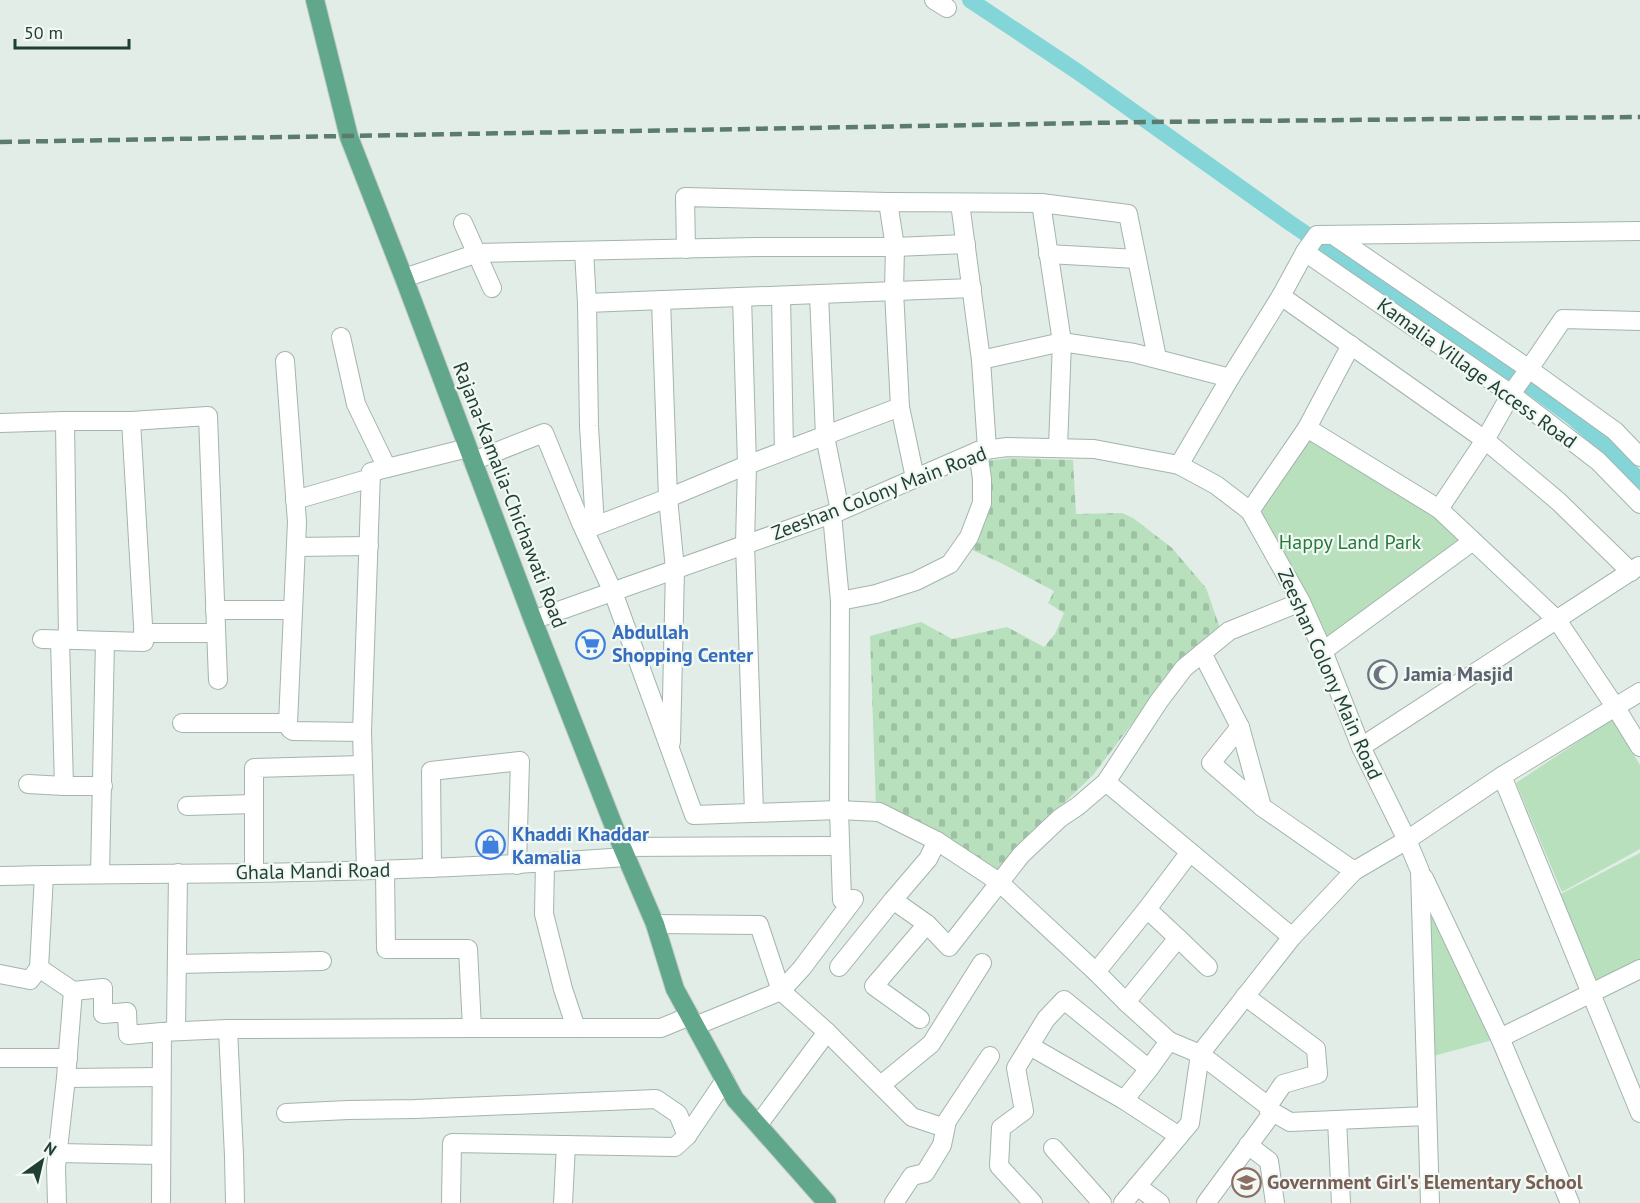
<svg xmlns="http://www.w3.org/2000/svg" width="1640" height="1203" viewBox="0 0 1640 1203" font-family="'PT Sans',sans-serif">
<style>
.green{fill:#b8e0bd}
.cemetery{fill:url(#cemetery-stones)}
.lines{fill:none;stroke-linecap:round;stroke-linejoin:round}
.canal{stroke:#84d5d7;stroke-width:16}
.minor-casing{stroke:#a3b5ad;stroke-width:20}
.major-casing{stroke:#c0c9c6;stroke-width:20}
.minor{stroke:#fff;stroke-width:18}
.major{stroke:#61a78c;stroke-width:18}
.rail{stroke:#5a7b6e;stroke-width:4.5;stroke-dasharray:12 6;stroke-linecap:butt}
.labels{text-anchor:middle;stroke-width:4.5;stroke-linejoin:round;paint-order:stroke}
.street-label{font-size:20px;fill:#1f3f33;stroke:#f2f9f4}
.park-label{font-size:20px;fill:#267a3b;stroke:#f2f9f4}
.shop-label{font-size:20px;font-weight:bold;fill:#366cbe;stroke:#f2f9f4;text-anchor:start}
.worship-label{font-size:20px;font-weight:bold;fill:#5b616d;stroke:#f2f9f4;text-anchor:start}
.education-label{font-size:20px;font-weight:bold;fill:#785e54;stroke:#f2f9f4;text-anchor:start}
</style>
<defs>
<pattern id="cemetery-stones" width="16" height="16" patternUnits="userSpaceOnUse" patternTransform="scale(1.5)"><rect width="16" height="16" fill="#b8e0bd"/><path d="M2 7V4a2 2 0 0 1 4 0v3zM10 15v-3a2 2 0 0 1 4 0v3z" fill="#9ec1a3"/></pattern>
</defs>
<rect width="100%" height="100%" fill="#e1ede6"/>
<!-- green -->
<g class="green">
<polygon points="1305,431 1473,541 1323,651 1250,511"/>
<polygon points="1612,719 1640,765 1640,849 1562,892 1516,783"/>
<polygon points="1640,853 1640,967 1592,990 1555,897"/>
<polygon points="1420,871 1500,1038 1426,1058"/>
</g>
<!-- cemetery -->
<polygon class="cemetery" points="1012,458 1073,460 1076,514 1122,513 1133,518 1172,548 1206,588 1221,631 1153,696 1093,775 1060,807 996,875 876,807 870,636 921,622 952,639 1007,627 1044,647 1055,634 1064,613 1048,603 1054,591 1001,563 968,548 986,461"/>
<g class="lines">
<!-- canal -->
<polyline class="canal" points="970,0 1078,72 1290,223 1523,381 1571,416 1606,446 1640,481"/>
<defs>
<g id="minor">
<polyline points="934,0 947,8"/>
<polyline points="960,203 981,360"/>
<polyline points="1041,203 1062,342 1058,447"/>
<polyline points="463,223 492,288"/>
<polyline points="1333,235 1529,369 1511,394 1485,440 1439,509"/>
<polyline points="966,244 895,247 888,202 1041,203 1128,214 1157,358"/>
<polyline points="686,249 685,197 888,202"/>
<polyline points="584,251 587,303"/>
<polyline points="1305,252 1511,394 1598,461 1640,504"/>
<polyline points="1048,254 1137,259"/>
<polyline points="404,278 478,253 757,247 895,247 894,291 900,407 747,465 745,544 754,813"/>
<polyline points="819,294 825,436 840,511"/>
<polyline points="781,296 784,451"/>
<polyline points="1281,296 1305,252 1317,235 1640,231"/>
<polyline points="661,300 668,498 595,526 589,426 587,303 972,288"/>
<polyline points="1640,321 1563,319 1529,369 1615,431 1640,457"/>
<polyline points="341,337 356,404 387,468"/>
<polyline points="285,361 297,522 288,723 290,729 293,731 362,732"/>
<polyline points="900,407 915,478"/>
<polyline points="0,423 65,421"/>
<polyline points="1307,428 1351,345"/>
<polyline points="987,449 981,360 1062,342 1134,353 1230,378"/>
<polyline points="473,461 544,433 581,523 613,592 694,815 839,810 879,812 937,841 999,882 1096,972 1126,1002 1169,1041"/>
<polyline points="1179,465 1230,378 1281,296 1485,440 1558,501 1631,572"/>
<polyline points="295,500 371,478"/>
<polyline points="1250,511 1307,428 1439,509 1557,620 1616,708 1640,747"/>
<polyline points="296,547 369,546"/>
<polyline points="840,601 876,594 916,581 950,564 969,537 982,503 982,479 978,451"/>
<polyline points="215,610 293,610"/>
<polyline points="533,620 840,511 978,451 1007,447 1094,449 1179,465 1216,485 1250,511 1301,602 1323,651 1361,747 1407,840 1420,871 1430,1203"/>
<polyline points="143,633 216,633"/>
<polyline points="42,639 144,642 131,421"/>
<polyline points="60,640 64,786"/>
<polyline points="68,640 65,421 131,421 208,416 218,680"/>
<polyline points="1323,651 1473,541"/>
<polyline points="1202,653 1240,727 1262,807"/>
<polyline points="182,723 288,723"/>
<polyline points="1240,727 1211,763 1262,807 1354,871"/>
<polyline points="671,742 675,569 668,498 747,465 742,297"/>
<polyline points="1361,747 1639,566"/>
<polyline points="1502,776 1640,1113"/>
<polyline points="1106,782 1292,937"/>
<polyline points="28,784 64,786 103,786"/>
<polyline points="187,806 254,804"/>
<polyline points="622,847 840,846"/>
<polyline points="545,863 544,914 563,989 576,1028 661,1028 690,1016"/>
<polyline points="432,868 431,771 520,761 517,865"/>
<polyline points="366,870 362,732 371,472 468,448"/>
<polyline points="385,870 386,949 468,949 472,1028 576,1028"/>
<polyline points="254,873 254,768 363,765"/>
<polyline points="100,874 105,641"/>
<path d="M0,876C85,874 169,874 254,873C378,871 502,866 626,857"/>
<polyline points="1424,878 1500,1038 1570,1203"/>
<polyline points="1147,909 1190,852"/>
<polyline points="655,924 759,925 781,991 827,1032"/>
<polyline points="927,924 893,900 928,859 937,841"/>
<polyline points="177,964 322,961"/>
<polyline points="839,967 893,900"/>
<polyline points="39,968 44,875"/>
<polyline points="1096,972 1147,909 1178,938"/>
<polyline points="0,974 30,980 39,968 73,991 103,988 103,1014 127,1012 128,1035 162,1032 228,1029 472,1028"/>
<polyline points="1245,996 1316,1049 1318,1074 1283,1084 1268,1106"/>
<polyline points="1126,1002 1178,938 1208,967"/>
<polyline points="920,1019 874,986 927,924 949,947 1021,855 1060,818 1078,806 1106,782 1159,701 1184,668 1229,631 1301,602"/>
<polyline points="695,1026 781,991 802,968 854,899 842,900 839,810 840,601 832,514"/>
<polyline points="228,1029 234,1156 235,1203"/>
<polyline points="176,1031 178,873"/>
<polyline points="1500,1038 1640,969"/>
<polyline points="1030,1046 1124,1100"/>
<polyline points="0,1058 68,1058"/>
<polyline points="1149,1069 1169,1041 1200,1054 1268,1106 1270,1116 1206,1203"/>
<polyline points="66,1078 161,1077"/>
<polyline points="881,1085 931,1044 982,963"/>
<polyline points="1269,1110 1290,1122 1427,1116"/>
<polyline points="286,1113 348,1110 415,1109 656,1099 678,1114 687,1136 675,1147 452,1143 451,1203"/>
<polyline points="1337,1120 1341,1203"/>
<polyline points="758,1125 827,1032 912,1117 945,1128"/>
<polyline points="687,1136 725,1080"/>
<polyline points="1248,1145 1269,1161 1275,1203"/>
<polyline points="1053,1148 1102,1203"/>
<polyline points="58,1153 160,1155"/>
<polyline points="1137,1186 1160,1203"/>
<polyline points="57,1203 56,1167 66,1078 73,991"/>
<polyline points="161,1203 162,1032"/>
<polyline points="563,1203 566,1145"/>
<polyline points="894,1203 912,1176 925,1173 942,1145 947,1121 990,1056"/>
<polyline points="1033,1203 999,1166 1001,1128 1024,1111 1016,1068 1046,1019 1064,1000 1149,1069 1124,1100 1179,1136"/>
<polyline points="1123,1203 1190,1123 1200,1054 1292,937 1354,871 1407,840 1502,776 1640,692"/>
</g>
<polyline id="major" points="315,0 349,137 404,278 533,620 622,847 655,924 675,989 735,1099 827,1203"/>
</defs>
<!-- minor casing -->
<use href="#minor" class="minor-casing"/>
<!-- major casing -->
<use href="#major" class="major-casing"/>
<!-- minor -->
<use href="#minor" class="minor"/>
<!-- major -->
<use href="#major" class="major"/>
<!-- rail -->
<polyline class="rail" points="0,142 1148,122 1640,117"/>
</g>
<!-- icons -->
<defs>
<symbol id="supermarket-ring" viewBox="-11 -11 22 22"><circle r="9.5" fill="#f2f9f4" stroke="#3f7fe0" stroke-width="1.5"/><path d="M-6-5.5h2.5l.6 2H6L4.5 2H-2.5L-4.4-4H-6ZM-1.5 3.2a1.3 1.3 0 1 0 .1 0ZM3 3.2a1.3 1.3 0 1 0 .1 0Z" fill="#3f7fe0"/></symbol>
<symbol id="mosque-ring" viewBox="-11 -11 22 22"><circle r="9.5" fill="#f2f9f4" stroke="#6b7280" stroke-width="1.5"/><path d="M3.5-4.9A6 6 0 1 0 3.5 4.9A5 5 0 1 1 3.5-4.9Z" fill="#6b7280"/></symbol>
<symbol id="shop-ring" viewBox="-11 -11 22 22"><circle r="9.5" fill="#f2f9f4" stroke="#3f7fe0" stroke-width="1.5"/><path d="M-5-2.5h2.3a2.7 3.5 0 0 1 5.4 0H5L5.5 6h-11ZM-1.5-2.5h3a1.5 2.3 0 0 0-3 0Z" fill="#3f7fe0"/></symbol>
<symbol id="school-ring" viewBox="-11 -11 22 22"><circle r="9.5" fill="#f2f9f4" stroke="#8d6e63" stroke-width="1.5"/><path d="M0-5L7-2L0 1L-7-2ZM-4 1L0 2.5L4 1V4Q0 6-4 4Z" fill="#8d6e63"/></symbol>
</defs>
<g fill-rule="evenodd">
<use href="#supermarket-ring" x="574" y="628" width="33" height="33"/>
<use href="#mosque-ring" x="1366" y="658" width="33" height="33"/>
<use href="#shop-ring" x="474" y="828" width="33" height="33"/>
<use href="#school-ring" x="1230" y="1166" width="33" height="33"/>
</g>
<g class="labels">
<!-- street labels -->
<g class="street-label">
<text transform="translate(1477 373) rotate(36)" y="7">Kamalia Village Access Road</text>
<text transform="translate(879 493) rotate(-21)" y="7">Zeeshan Colony Main Road</text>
<text transform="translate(510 495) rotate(69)" y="7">Rajana-Kamalia-Chichawati Road</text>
<text transform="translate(1330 674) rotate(66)" y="7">Zeeshan Colony Main Road</text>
<text transform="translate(313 871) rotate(-1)" y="7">Ghala Mandi Road</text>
</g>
<!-- park labels -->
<g class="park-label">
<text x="1350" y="549">Happy Land Park</text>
</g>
<!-- shop labels -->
<g class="shop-label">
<text x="612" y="639">Abdullah<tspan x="612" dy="23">Shopping Center</tspan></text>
<text x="512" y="841">Khaddi Khaddar<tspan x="512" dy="23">Kamalia</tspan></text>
</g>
<!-- worship labels -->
<g class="worship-label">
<text x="1404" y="681">Jamia Masjid</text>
</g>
<!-- education labels -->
<g class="education-label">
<text x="1267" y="1189">Government Girl's Elementary School</text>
</g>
</g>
<!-- north arrow -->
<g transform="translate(42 1161) rotate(34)" stroke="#f2f9f4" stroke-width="4.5" paint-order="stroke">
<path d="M0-4.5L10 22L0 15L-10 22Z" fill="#1f3f33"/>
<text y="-9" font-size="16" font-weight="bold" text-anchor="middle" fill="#1f3f33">N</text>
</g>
<!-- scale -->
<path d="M15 39v9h114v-9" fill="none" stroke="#1f3f33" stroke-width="3"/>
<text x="24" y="39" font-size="18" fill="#1f3f33" stroke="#f2f9f4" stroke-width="4.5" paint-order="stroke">50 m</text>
</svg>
